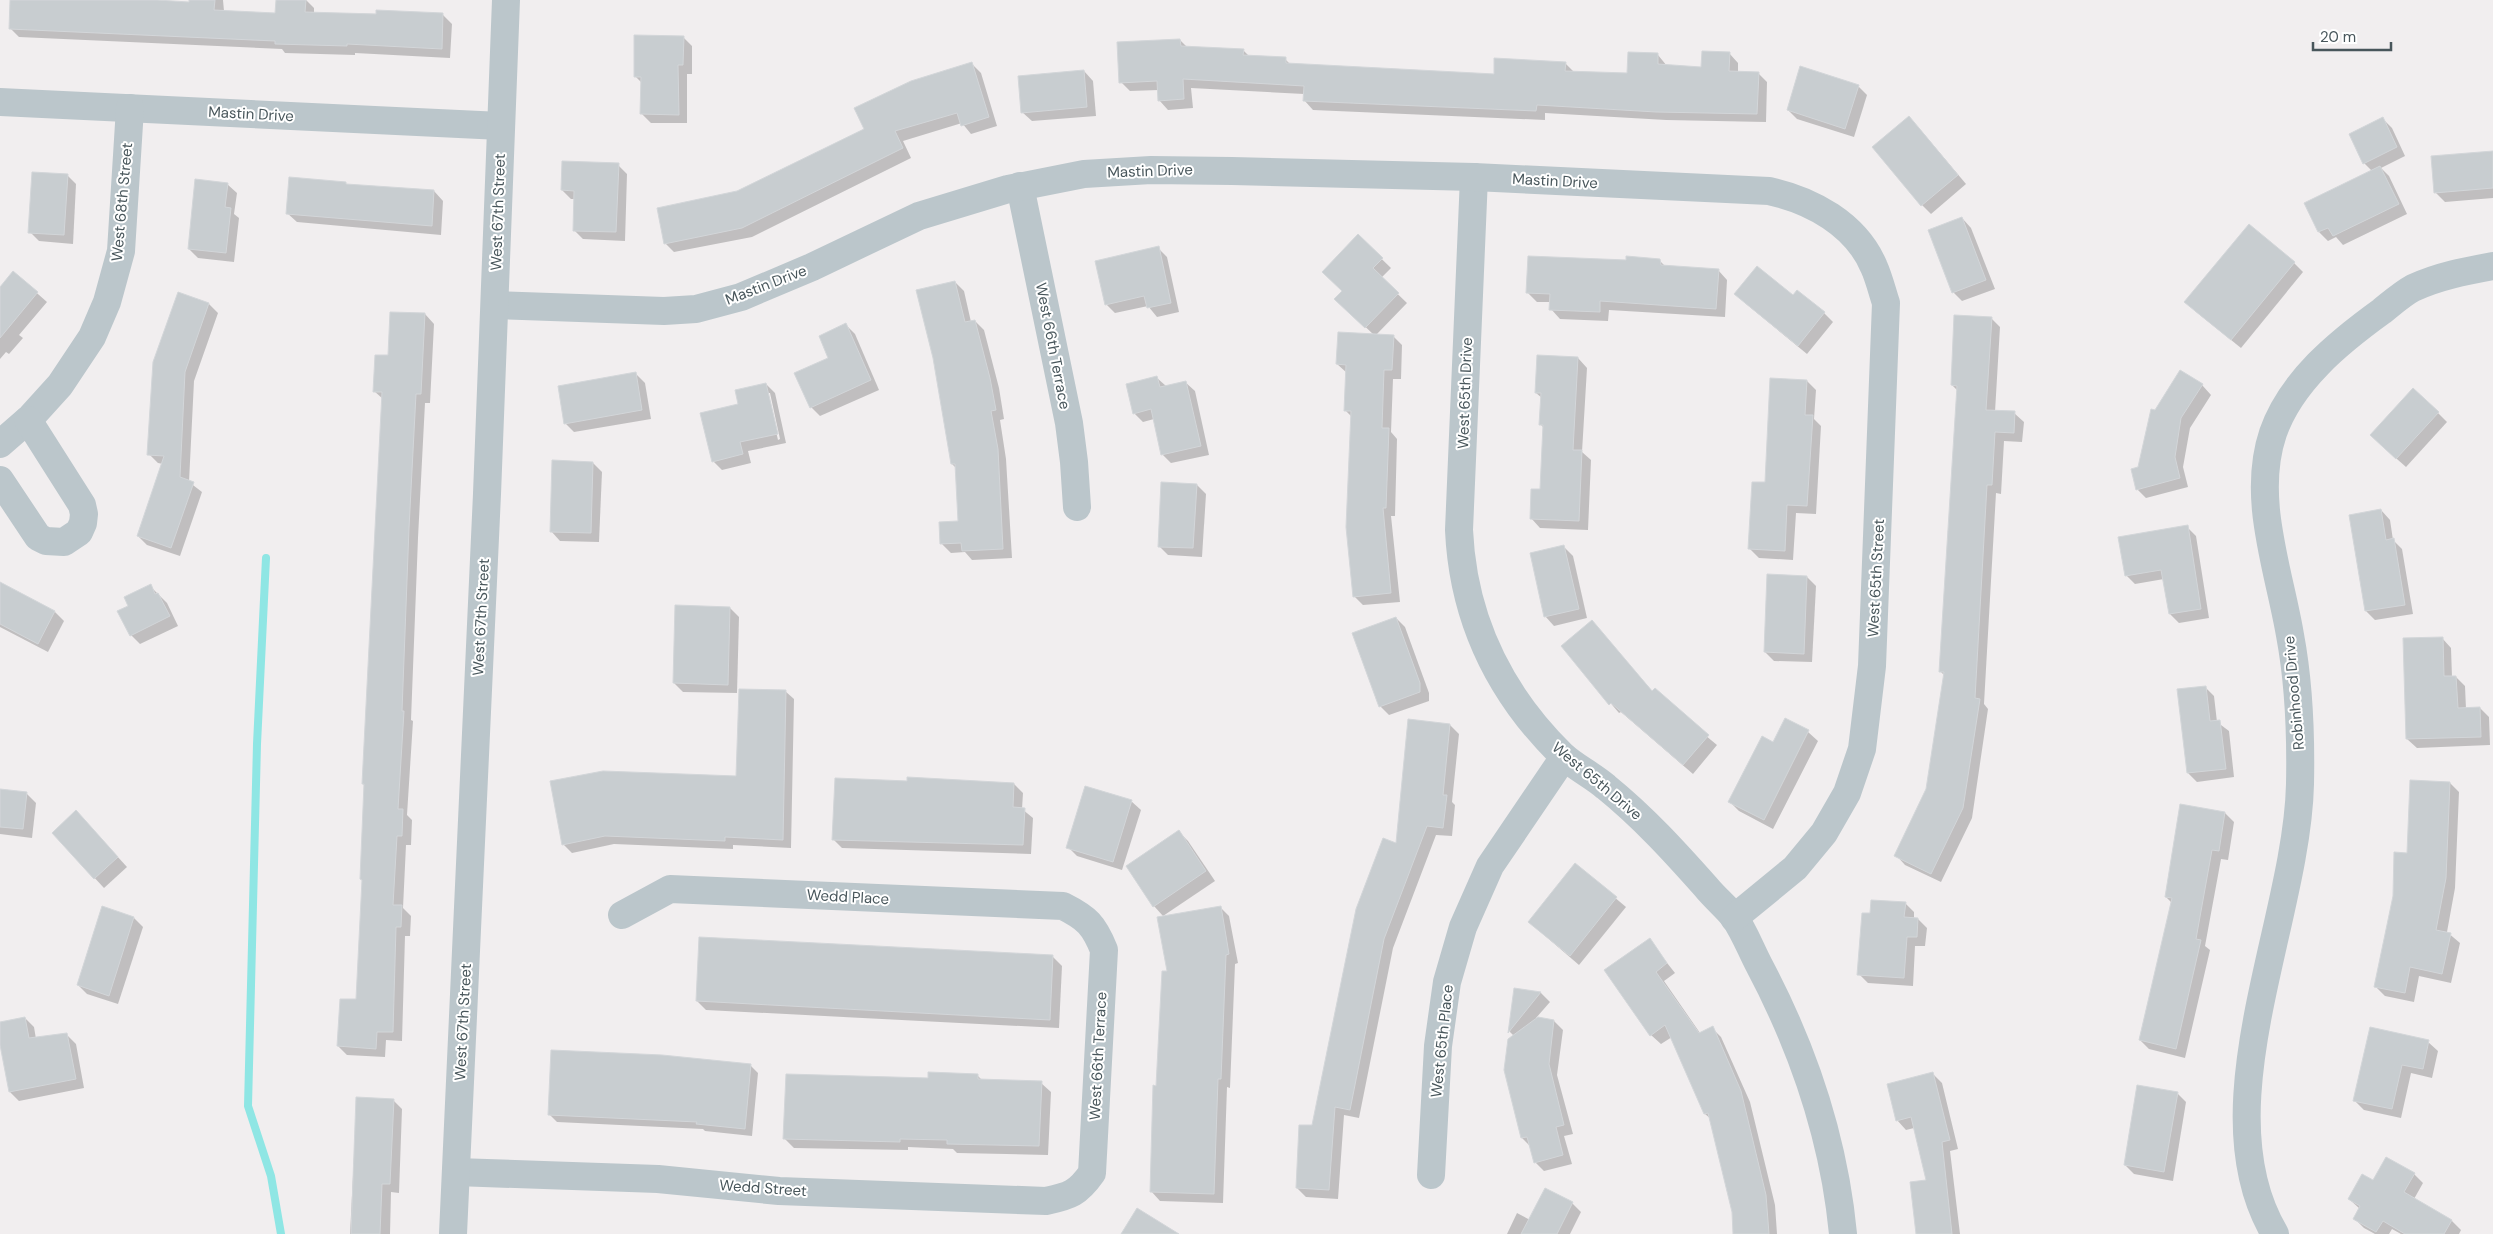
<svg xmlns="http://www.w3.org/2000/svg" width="2493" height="1234" viewBox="0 0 2493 1234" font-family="'DM Sans',sans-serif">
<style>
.shadow{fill:#0003;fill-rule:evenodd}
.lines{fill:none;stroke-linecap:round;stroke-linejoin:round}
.stream{stroke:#8fe6e4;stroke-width:8}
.building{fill:#c8cdd0;stroke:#d3d6d9}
.minor{stroke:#bbc6cb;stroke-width:28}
.labels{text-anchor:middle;stroke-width:4;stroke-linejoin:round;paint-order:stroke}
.street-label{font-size:15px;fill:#48565b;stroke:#fff}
</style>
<rect width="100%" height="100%" fill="#f1eeef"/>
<!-- shadow -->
<g class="shadow">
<polygon points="12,0 138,0 190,4 190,0 223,0 224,11 277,14 277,0 306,0 314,8 314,13 443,15 452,24 450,58 355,53 355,55 285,53 282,49 19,37 10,28"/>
<polygon points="683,37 692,46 692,74 687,74 687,123 651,123 642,114 642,83 635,76"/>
<polygon points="1180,40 1187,47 1243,50 1249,56 1285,59 1291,65 1495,75 1565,63 1574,72 1628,74 1658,55 1667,66 1702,68 1729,53 1738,63 1738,72 1758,73 1767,82 1766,122 1666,120 1545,113 1545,120 1313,110 1304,100 1304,94 1191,88 1193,108 1168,110 1159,100 1159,90 1130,91 1121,82"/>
<polygon points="972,64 981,73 997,126 971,134 962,123 903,141 911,158 752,237 674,252 665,243 737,192 865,129"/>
<polygon points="1084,71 1093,81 1096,116 1032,121 1022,112"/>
<polygon points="1858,86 1867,95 1854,137 1797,119 1788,110"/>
<polygon points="2383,119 2392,128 2405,156 2381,168 2389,176 2407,214 2343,245 2336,237 2328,241 2319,232 2306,203 2372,171 2364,163"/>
<polygon points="1918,127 1966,184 1931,214 1922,205"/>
<polygon points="2493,152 2493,198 2445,202 2436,193"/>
<polygon points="618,165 627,174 625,241 583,239 574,230 575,199 571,199 562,190"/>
<polygon points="67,175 76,184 73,244 39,241 30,232"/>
<polygon points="345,183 348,186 434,191 443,201 441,235 297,222 287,213"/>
<polygon points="227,184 237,193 234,214 239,218 234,262 198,258 189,249"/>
<polygon points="1962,218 1971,228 1995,289 1962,301 1953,292"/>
<polygon points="1358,236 1391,268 1381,278 1407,303 1376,335 1393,336 1402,345 1401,379 1393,379 1391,432 1397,439 1395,516 1391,516 1400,602 1363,605 1354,596 1352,417 1345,410 1347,373 1337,364 1374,335 1336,299 1343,291"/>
<polygon points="1158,248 1167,257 1179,312 1157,317 1148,306 1115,313 1106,304"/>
<polygon points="1659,260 1666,267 1718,270 1727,280 1725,317 1609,310 1608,321 1560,319 1551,309 1551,302 1537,302 1528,293 1627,262"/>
<polygon points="2294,263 2303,272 2241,348 2195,311"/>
<polygon points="13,272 47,302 19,335 23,338 9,354 6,352 0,359 0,289"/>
<polygon points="955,282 964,291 971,322 975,321 984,330 999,388 1004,419 1000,420 1006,459 1012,558 972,560 965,552 951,553 942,544 959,522 956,468 952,464 934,358"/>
<polygon points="179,293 209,304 218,313 194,381 189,482 202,492 180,556 147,545 138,536 163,464 158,463 149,454"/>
<polygon points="1793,297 1824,313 1833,322 1807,354 1745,303"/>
<polygon points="425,314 434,324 430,403 425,403 418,538 411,720 413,721 407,815 412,820 411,845 406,845 403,908 411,916 410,936 405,936 402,1041 386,1040 385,1057 347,1055 338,1046 357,1001 363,881 361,879 365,786 363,784 383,399 374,391 389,357"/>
<polygon points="1991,318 2000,327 1995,412 2014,413 2024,422 2022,442 2004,441 2001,494 1996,493 1984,704 1988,709 1972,818 1941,882 1905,865 1896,855 1927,790 1945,676 1940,671 1958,391 1952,385"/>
<polygon points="846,325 855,334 879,390 820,416 811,407"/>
<polygon points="1538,356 1578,358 1587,368 1582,452 1591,460 1588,530 1540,528 1531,518 1542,490 1544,428 1540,424 1542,398 1536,393"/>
<polygon points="636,374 645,383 651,419 574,432 565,423"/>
<polygon points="1157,378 1166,386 1185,382 1195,391 1209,455 1171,463 1162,454 1154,419 1143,422 1134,413"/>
<polygon points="1807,381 1816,390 1814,419 1821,426 1816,514 1796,513 1793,560 1759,558 1750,549 1766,484"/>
<path d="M766,384L775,393L786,443L748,451L751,463L722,470L713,461L739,405ZM767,393H770L780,439L778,440Z"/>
<polygon points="2202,385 2211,395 2190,428 2183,467 2188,487 2146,498 2137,489 2140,468 2155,412"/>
<polygon points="2438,413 2447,422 2406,467 2380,444"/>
<polygon points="593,463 602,472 599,542 560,541 551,531"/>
<polygon points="1197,485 1206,494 1202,557 1168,555 1159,546"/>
<polygon points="2381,510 2390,520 2393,540 2402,549 2413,614 2375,620 2366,611 2350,516"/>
<polygon points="2187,527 2196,536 2209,618 2179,623 2170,614 2164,579 2135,584 2126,575"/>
<polygon points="1564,547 1573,556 1587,618 1554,626 1545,616"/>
<polygon points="1807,577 1816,586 1812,662 1774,661 1765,652"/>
<polygon points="0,583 55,612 64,621 48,652 0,627"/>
<polygon points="150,586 167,603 178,626 140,644 131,635 130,606"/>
<polygon points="730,608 739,617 737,693 683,692 674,683"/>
<polygon points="1396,618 1405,627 1429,693 1429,701 1389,715 1380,706"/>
<polygon points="1592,622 1653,692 1717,745 1693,774 1621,712 1619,713 1563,647"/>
<polygon points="2442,638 2451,648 2452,677 2456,677 2465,686 2466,709 2480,708 2489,717 2490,745 2417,748 2407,739"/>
<polygon points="2205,687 2214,696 2217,722 2229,731 2234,777 2197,782 2188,773"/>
<polygon points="785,691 794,699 791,848 733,845 733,849 614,844 572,853 563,844 738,778"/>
<polygon points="1786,720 1808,732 1818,741 1773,829 1739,811 1730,802 1774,744"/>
<polygon points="1450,725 1459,734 1452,802 1455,805 1452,836 1436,835 1393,948 1359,1118 1344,1115 1338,1199 1306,1197 1297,1188 1313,1127 1397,845"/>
<polygon points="908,783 1014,784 1023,793 1022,809 1033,818 1031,854 842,848 833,839"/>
<polygon points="2450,783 2459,792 2455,888 2447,932 2460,943 2451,983 2419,976 2414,1002 2385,996 2375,986 2408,854"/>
<polygon points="0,791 27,794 36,803 32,838 0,834"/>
<polygon points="1131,801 1141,810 1122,870 1077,856 1068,847"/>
<polygon points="2225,813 2234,822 2228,860 2221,859 2205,946 2210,950 2185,1058 2149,1049 2140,1040 2172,903 2166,897"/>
<polygon points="85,821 127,867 104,888 53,833"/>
<polygon points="1179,832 1188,841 1215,881 1163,916 1154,906 1127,867"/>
<polygon points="1576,865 1626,907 1579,965 1529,922"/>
<polygon points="1905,903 1914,912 1914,919 1918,919 1927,928 1925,946 1915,946 1913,986 1868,983 1859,974 1871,914"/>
<polygon points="1220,907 1229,916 1238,963 1235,964 1230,1088 1227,1087 1223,1203 1160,1201 1151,1191 1158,1087 1169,973"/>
<polygon points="103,908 134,918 143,927 118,1004 87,994 78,985"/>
<polygon points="1649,940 1675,973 1664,981 1700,1033 1712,1028 1721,1037 1750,1102 1775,1205 1777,1234 1734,1234 1733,1212 1711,1119 1705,1114 1672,1037 1661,1044 1651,1035 1606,971"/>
<polygon points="1052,956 1062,966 1059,1028 706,1010 697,1001"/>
<polygon points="1515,989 1541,993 1550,1002 1536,1018 1554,1021 1563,1030 1557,1075 1573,1134 1564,1136 1572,1164 1544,1171 1535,1162 1530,1146 1522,1138 1514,1036 1510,1032"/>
<polygon points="25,1018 34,1027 36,1039 67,1035 76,1044 84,1088 19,1101 10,1092 0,1039 0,1023"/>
<polygon points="2428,1042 2438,1051 2432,1078 2411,1073 2401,1118 2364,1110 2355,1101"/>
<polygon points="552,1052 751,1066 758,1073 752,1136 705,1131 703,1129 557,1122 549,1114"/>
<polygon points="1933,1074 1942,1083 1958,1149 1950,1151 1960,1234 1917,1234 1928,1181 1914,1128 1906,1130 1897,1120"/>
<polygon points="977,1075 982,1080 1041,1083 1051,1092 1048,1155 957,1153 953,1149 908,1147 908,1150 794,1148 784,1138 929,1079"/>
<polygon points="2177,1093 2186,1102 2173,1181 2134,1174 2125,1165"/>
<polygon points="357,1098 393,1100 402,1109 399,1193 391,1192 390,1234 350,1234"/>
<polygon points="2414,1174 2423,1183 2414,1199 2452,1221 2461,1230 2459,1234 2401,1234 2392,1229 2389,1234 2375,1234 2364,1228 2355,1219 2360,1209 2349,1199 2374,1182"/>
<polygon points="1572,1203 1581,1212 1570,1234 1507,1234 1517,1213 1530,1220"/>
</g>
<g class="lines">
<!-- stream -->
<polyline class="stream" points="266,558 257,744 248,1106 271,1176 281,1234"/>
</g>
<!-- building -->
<g class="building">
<polygon points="10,0 157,0 189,2 189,0 215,0 214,10 275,13 276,0 306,0 305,12 376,14 376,10 443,13 442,49 347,44 347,46 275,44 275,41 9,29"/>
<polygon points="634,35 684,36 683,65 678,65 679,115 640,114 641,77 634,77"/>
<polygon points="1180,39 1181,46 1244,49 1243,55 1286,57 1286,63 1494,74 1494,58 1566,62 1565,71 1627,73 1628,52 1658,53 1658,64 1701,67 1702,51 1730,52 1729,71 1759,72 1757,114 1656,112 1537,105 1536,111 1303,101 1304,86 1183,79 1184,99 1158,101 1157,81 1119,83 1117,42"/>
<polygon points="972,62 989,117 961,126 957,113 895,131 903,148 742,228 664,244 657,208 737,191 864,129 854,108 911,81"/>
<polygon points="1800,66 1859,85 1845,129 1787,110"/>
<polygon points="1084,70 1087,107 1021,113 1018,76"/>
<polygon points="1909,116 1958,175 1921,206 1872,147"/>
<polygon points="2383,117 2397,147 2363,164 2349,134"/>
<polygon points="2493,151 2493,188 2434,193 2431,156"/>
<polygon points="562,161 619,163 616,232 573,231 574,191 561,190"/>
<polygon points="2380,166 2399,204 2333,236 2328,228 2318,232 2304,203"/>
<polygon points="32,172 68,174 64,235 28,233"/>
<polygon points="289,177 346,182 346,184 434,190 432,226 286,214"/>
<polygon points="195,179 228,183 225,207 231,208 226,253 188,249"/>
<polygon points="1962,217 1986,280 1952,293 1928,230"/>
<polygon points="2249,224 2295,262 2231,340 2184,302"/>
<polygon points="1358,234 1383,258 1373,268 1399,293 1365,328 1334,299 1342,291 1322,272"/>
<polygon points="1159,246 1171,303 1147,308 1144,296 1105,305 1095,261"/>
<polygon points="1528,256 1626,260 1626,256 1660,259 1661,265 1719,269 1716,309 1600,301 1600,312 1549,310 1550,294 1526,293"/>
<polygon points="1757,266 1793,295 1797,290 1825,312 1798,346 1734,294"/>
<polygon points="13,271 38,292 0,338 0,287"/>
<polygon points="955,281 965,322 975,320 990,378 996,410 991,411 998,449 1003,549 962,551 961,543 940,544 939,522 958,521 955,464 951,464 933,358 916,290"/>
<polygon points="178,292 209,303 185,372 180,477 194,482 171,548 137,536 164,456 147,455 153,362"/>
<polygon points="390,312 425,313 421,394 416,394 409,528 402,711 404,711 398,809 403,809 402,836 397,836 393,905 402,905 401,927 396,927 393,1032 377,1032 376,1049 337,1046 340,999 356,999 362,880 360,879 364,784 362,784 382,392 373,392 375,355 388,355"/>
<polygon points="1954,315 1992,317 1986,410 2015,411 2014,433 1995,432 1992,485 1987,485 1975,698 1980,699 1963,808 1931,874 1894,856 1926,789 1944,672 1939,672 1957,386 1951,385"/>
<polygon points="846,323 871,380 810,408 794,373 828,358 819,336"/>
<polygon points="1338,332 1394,335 1392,370 1384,370 1382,428 1389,428 1386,508 1383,508 1391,593 1353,597 1346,527 1351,411 1344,411 1346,365 1336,364"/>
<polygon points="1537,355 1578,357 1573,450 1582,450 1579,521 1530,519 1531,489 1540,489 1543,425 1539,425 1541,393 1535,393"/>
<polygon points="2180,370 2203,384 2181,418 2175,457 2180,478 2136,490 2131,469 2138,467 2151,409 2155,410"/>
<polygon points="636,372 642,410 564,424 558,386"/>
<polygon points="1157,376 1160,387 1186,381 1201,446 1161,455 1151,409 1133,414 1126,384"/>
<polygon points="1770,378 1807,380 1805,415 1813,415 1807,506 1787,505 1785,551 1748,549 1752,482 1765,482"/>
<polygon points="766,383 778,434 740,442 743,454 712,462 700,413 738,404 735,390"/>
<polygon points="2413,388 2439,412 2396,459 2370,435"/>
<polygon points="552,460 593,462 591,533 550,532"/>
<polygon points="1161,482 1197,484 1193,548 1158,547"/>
<polygon points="2381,509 2386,540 2394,538 2405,605 2365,611 2349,515"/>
<polygon points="2188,525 2201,609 2169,614 2161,570 2125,576 2118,537"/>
<polygon points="1564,545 1579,609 1544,617 1530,553"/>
<polygon points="1767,574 1807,576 1804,654 1764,652"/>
<polygon points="0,582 55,611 38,644 0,624"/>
<polygon points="151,584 155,594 158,593 170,616 130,636 117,611 128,606 124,597"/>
<polygon points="675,605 730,607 728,685 673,683"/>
<polygon points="1396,617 1420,683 1420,692 1379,707 1352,633"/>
<polygon points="1592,620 1652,691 1655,688 1709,735 1683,765 1611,703 1609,705 1561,646"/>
<polygon points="2443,637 2444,676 2456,676 2458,708 2480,707 2481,737 2406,739 2403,638"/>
<polygon points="2206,686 2210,721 2220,720 2226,769 2187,773 2177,689"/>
<polygon points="739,689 786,690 783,840 725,837 725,841 605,836 562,845 550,781 603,771 736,776"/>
<polygon points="1785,718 1809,730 1764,820 1728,802 1762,736 1773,742"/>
<polygon points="1408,719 1450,724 1443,795 1447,795 1443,828 1427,826 1384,939 1350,1110 1335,1107 1329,1190 1296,1188 1299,1125 1312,1125 1356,909 1383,838 1396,843"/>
<polygon points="907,777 1014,783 1013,807 1025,808 1023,845 832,840 835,778 907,781"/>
<polygon points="2410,780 2450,782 2446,878 2436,930 2451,933 2442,974 2410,967 2405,993 2374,987 2393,896 2394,852 2407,853"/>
<polygon points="1085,786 1132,800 1113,862 1066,848"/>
<polygon points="0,789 27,792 23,829 0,827"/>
<polygon points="2180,804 2225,812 2219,851 2212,850 2196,939 2201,940 2176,1049 2139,1040 2172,898 2165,897"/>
<polygon points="76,810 118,857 94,879 52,833"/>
<polygon points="1179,830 1206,871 1153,907 1126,866"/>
<polygon points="1575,863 1617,897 1570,956 1528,922"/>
<polygon points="1871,900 1906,902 1904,917 1918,918 1917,937 1907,937 1904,978 1857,975 1862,913 1870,913"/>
<polygon points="102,906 134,917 109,996 77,985"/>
<polygon points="1221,906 1229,954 1226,955 1221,1079 1218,1079 1214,1194 1150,1192 1153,1085 1156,1086 1162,971 1167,971 1157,917"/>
<polygon points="699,937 1053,955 1050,1020 696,1001"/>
<polygon points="1650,938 1667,963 1656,972 1699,1033 1713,1026 1741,1091 1766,1195 1769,1234 1733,1234 1732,1212 1708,1113 1704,1114 1665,1025 1650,1036 1604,970"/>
<polygon points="1514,988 1541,992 1508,1033"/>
<polygon points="25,1017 29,1038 67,1033 76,1079 9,1092 0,1045 0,1022"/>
<polygon points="1538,1017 1554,1020 1549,1064 1564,1125 1556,1127 1563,1155 1534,1163 1527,1137 1521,1138 1504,1070 1508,1039"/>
<polygon points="2370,1027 2429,1040 2423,1069 2402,1065 2392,1109 2353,1101"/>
<polygon points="551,1050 662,1055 751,1064 745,1129 696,1124 697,1122 548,1115"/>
<polygon points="928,1072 978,1074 978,1079 1042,1081 1039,1146 947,1144 947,1140 900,1139 900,1142 783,1139 786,1074 928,1078"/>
<polygon points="1933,1072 1950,1140 1942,1142 1952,1234 1916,1234 1910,1182 1926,1180 1911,1117 1896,1121 1887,1084"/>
<polygon points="2137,1085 2178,1092 2164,1172 2124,1165"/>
<polygon points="356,1097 394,1099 390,1184 382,1184 380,1234 351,1234"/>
<polygon points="2386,1157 2415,1173 2404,1192 2452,1220 2444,1234 2405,1234 2383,1221 2376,1232 2353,1219 2360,1206 2348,1199 2362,1174 2373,1180"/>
<polygon points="1545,1188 1573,1202 1557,1234 1521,1234"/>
<polygon points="1137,1208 1179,1234 1121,1234"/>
</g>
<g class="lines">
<!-- minor -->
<g class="minor">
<polyline points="0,102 501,126"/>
<path d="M1474,177L1459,530C1463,618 1499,693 1562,755C1575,767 1592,775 1606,787C1643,817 1674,851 1706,887C1714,897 1726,907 1734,917C1744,931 1751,950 1759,965C1804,1050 1834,1139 1843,1234"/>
<polyline points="1020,186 1069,423 1074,462 1077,507"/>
<path d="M495,305L664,311L696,309L741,297L812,267L919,216L1008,189L1084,174L1151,170L1232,171L1474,177L1769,191C1811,200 1856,224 1874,267C1879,278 1882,291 1886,303L1872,666L1862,749L1847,793L1824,833L1795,868L1734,918"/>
<polyline points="0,444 31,417 60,385 92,337 107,302 121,251 130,108"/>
<polyline points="0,480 38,537 46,541 64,542 79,532 83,523 84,514 82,505 28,420"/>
<path d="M456,1172L658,1179L779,1191L1046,1201C1070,1196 1078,1193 1092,1173L1104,950C1094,925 1087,918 1063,906L670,889L622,915"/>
<polyline points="1431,1175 1438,1046 1447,982 1463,927 1490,866 1564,757"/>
<polyline points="453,1234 487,494 506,0"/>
<path d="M2275,1234C2200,1109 2297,921 2300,784C2301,735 2299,683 2290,635C2279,570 2251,498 2273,433C2291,381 2339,342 2382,311C2392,303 2402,294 2413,288C2439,276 2466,271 2493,266"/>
</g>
</g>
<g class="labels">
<!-- street labels -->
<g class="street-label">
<text transform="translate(251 114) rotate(3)" y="5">Mastin Drive</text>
<text transform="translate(1150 171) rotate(-2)" y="5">Mastin Drive</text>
<text transform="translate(1555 181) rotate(3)" y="5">Mastin Drive</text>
<text transform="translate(122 202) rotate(-85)" y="5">West 68th Street</text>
<text transform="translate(498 212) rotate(-88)" y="5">West 67th Street</text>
<text transform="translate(766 285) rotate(-21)" y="5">Mastin Drive</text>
<text transform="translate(1053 346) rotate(79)" y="5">West 66th Terrace</text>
<text transform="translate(1465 393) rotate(-88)" y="5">West 65th Drive</text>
<text transform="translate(1876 578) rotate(-87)" y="5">West 65th Street</text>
<text transform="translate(481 617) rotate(-87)" y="5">West 67th Street</text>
<text transform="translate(2294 693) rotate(-95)" y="5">Robinhood Drive</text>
<text transform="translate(1597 781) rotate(40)" y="5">West 65th Drive</text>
<text transform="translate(848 897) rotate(3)" y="5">Wedd Place</text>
<text transform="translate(463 1022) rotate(-87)" y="5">West 67th Street</text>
<text transform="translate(1442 1041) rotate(-84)" y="5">West 65th Place</text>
<text transform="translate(1098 1056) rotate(-87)" y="5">West 66th Terrace</text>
<text transform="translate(763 1188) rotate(4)" y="5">Wedd Street</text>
</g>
</g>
<!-- scale -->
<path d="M2313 42v8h78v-8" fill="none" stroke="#48565b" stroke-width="2.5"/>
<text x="2320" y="42" font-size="15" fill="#48565b" stroke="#ffffff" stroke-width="4" paint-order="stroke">20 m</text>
</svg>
